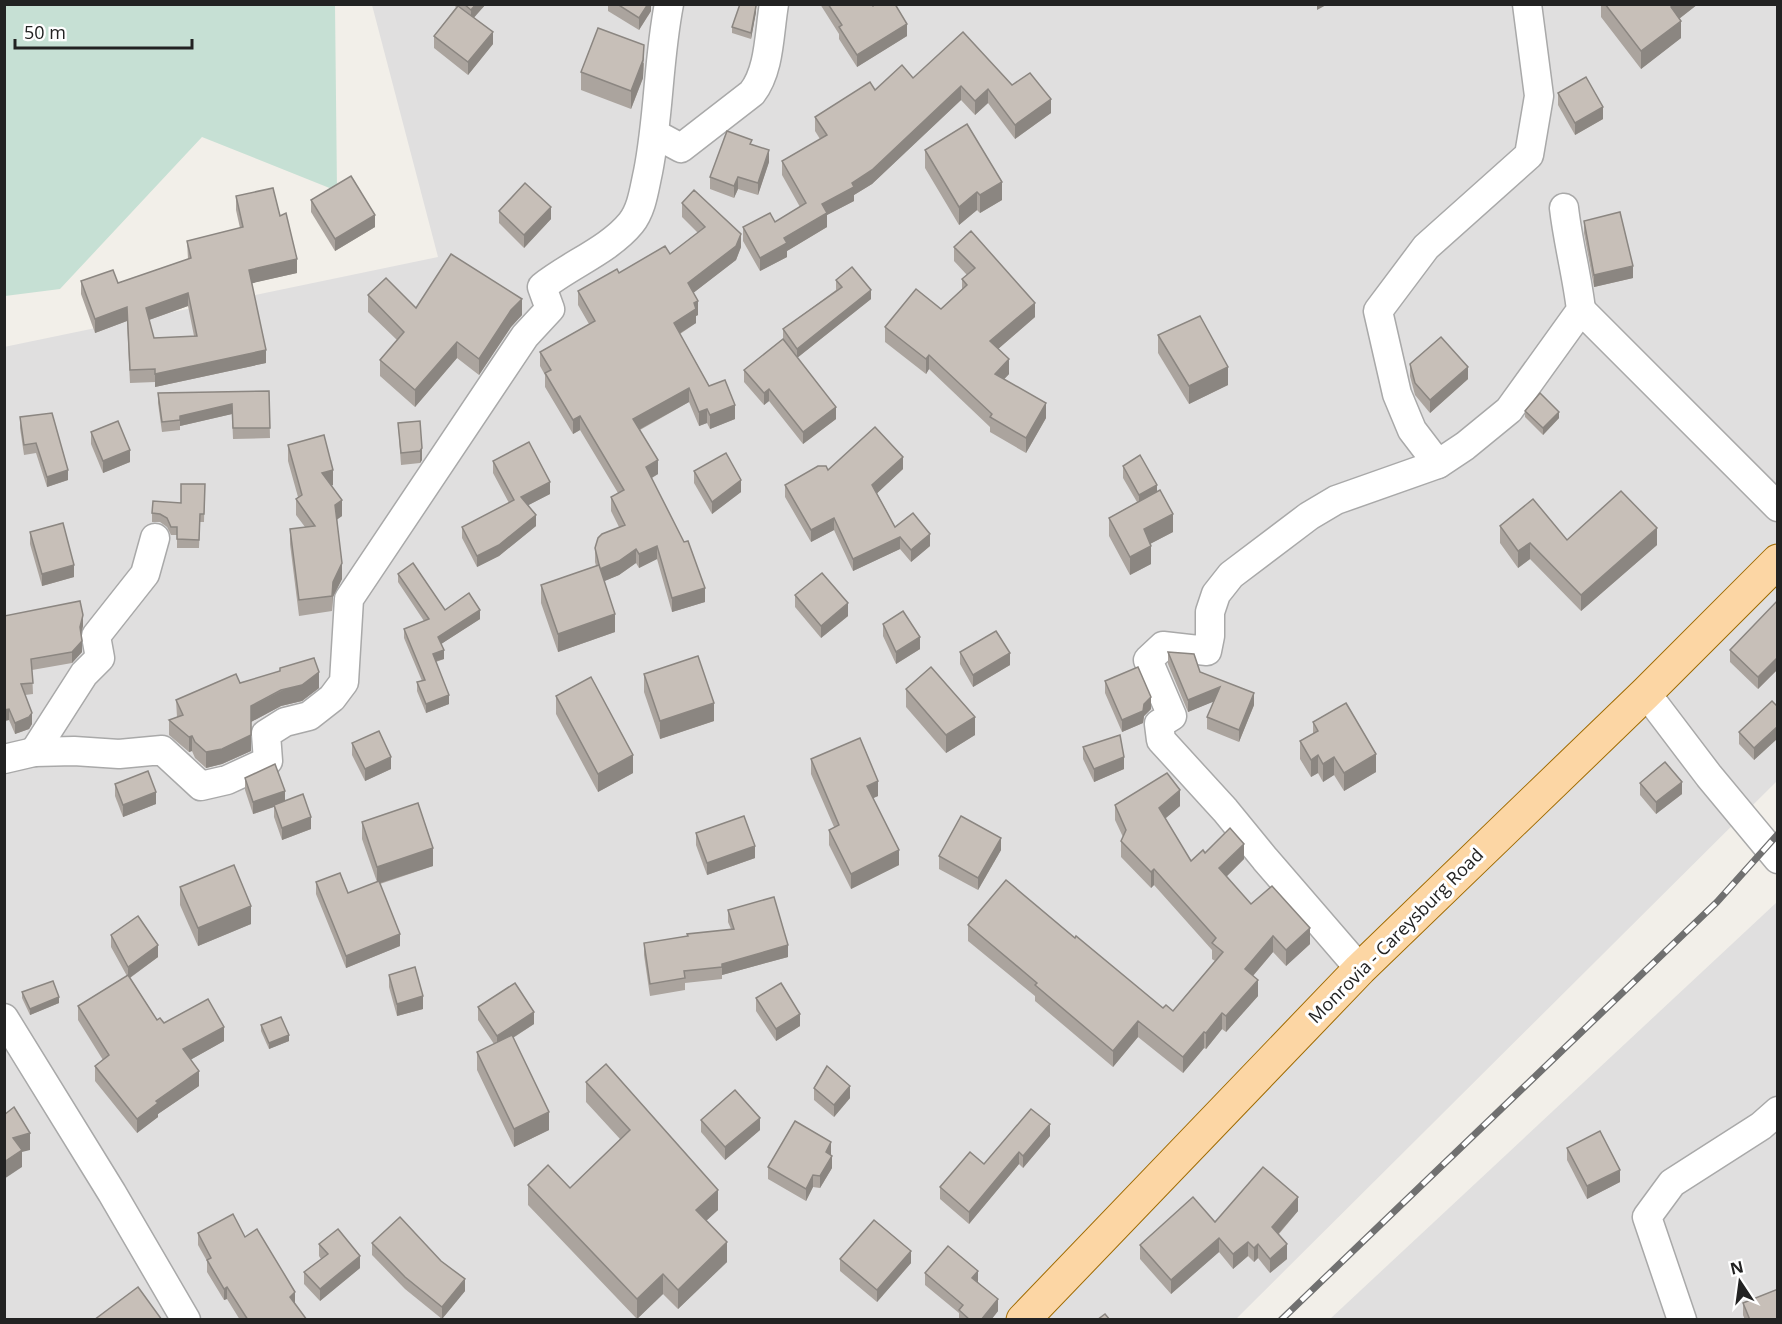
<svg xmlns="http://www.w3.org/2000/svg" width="1782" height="1324" viewBox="0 0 1782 1324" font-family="'Open Sans',sans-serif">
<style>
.residential{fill:#e0dfdf}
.wetland{fill:#c6e0d4}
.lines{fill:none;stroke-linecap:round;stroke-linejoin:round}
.minor-casing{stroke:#a9a9a9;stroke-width:31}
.major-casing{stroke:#a06b00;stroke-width:35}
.minor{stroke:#fff;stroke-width:28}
.major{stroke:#fcd6a4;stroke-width:33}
.rail-casing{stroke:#707070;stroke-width:7}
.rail{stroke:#fff;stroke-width:4.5;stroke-dasharray:14;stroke-linecap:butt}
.wall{fill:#aba49e;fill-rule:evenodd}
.shaded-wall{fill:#8b8681}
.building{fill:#c7bfb8;stroke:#8b8681;stroke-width:1.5;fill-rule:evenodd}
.labels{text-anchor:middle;stroke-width:6;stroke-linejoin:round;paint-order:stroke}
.street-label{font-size:18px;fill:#222;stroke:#fff}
</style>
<rect width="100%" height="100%" fill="#f2efe9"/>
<!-- residential -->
<g class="residential">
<polygon points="372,5 1777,5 1777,781 1236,1319 5,1319 4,347 438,257"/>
<polygon points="1777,902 1777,1319 1330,1319"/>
</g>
<!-- wetland -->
<polygon class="wetland" points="4,5 335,5 337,191 202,137 60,289 5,296"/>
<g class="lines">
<defs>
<g id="minor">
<path d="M655,134L681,148L752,93C770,70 769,33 774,4"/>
<polyline points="1581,310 1778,507"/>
<polyline points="1438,464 1412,430 1397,394 1378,311 1426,247 1529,155 1539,96 1527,4"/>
<polyline points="1646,693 1709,776 1778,859"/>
<polyline points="34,752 84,674 100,658 96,636 145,574 155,538"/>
<path d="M4,759L34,752L74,751L119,754L162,750L201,786L227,780L268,761L266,734L285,722L309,716L332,698L344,682L349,599L525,336L550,309L542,287C569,265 609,250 631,223C642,209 644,190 648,172C659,117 658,60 669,4"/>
<path d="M1360,969L1265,859L1225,810L1161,740L1159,724L1172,716L1148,660L1163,646L1207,651L1210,636V612L1216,594L1231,575L1309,516L1336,500L1438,464L1465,446L1509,410L1581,310C1577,275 1568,243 1564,208"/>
<polyline points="4,1018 112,1193 186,1320"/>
<polyline points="1682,1320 1647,1217 1672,1183 1761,1126 1778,1111"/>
</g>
<polyline id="major" points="1023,1320 1360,969 1646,693 1778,561"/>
</defs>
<!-- minor casing -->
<use href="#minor" class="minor-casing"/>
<!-- major casing -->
<use href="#major" class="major-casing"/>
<!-- minor -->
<use href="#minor" class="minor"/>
<!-- major -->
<use href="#major" class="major"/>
<defs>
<polyline id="rail" points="1281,1320 1717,902 1778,834"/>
</defs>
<!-- rail casing -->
<use href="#rail" class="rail-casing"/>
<!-- rail -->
<use href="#rail" class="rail"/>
</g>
<!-- wall -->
<g class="wall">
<polygon points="453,4 486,4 474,17 493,44 468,75 434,48 434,36 456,7"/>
<polygon points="608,4 651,4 651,11 639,30 608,11"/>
<polygon points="820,4 871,4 907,36 857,67 839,39 839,34"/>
<polygon points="1601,4 1698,4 1679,19 1681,38 1641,69 1601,17"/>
<polygon points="756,12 751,39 732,33 732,27"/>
<polygon points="644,63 643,78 631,109 581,90 581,72"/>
<polygon points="913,78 1012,85 1051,113 1015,139 988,103 975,115 961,100 872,184 854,195 854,201 827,215 827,227 787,251 787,257 760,271 743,241 743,227 775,222 800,207 782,175 782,161 820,139 815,131 815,117 875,90"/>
<polygon points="1558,93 1603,119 1575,135 1558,105"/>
<polygon points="925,150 1002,200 980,213 977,210 959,225 925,168"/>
<polygon points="769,162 758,195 738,189 734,198 710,189 710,177"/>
<path d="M236,196L280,216L297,273L252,283L266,363L155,387V382L130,383L127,321L95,333L81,294V281L118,283L188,259L187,241L240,228L236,210ZM188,306L194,336L154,338L149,320Z"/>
<polygon points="311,200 375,227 335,251 311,212"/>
<polygon points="682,203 741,247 736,260 693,293 698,315 696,316 696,323 680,334 709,386 735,419 710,429 707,423 699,426 689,402 640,430 658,474 652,478 705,602 672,612 657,559 639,568 636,563 619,575 604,581 615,632 558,652 541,603 541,585 596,566 595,562 595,548 619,527 611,511 611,497 618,493 580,430 573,434 545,387 545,375 540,366 540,352 589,324 578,305 578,291 619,273 670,254 698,233 682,217"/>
<polygon points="499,211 551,219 524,248 499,223"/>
<polygon points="1584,221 1633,278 1594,287 1584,233"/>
<polygon points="954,247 1035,317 998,349 1009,374 1004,379 1046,418 1026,453 990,432 990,427 929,369 926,374 885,342 885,327 941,309 962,289 962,279 967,275 954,261"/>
<polygon points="836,280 871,299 797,358 836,419 803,444 769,401 764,405 744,382 744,370 783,339 783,329 836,290"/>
<polygon points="368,295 416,308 522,315 511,327 479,375 457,358 415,407 380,376 380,360 397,340 368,312"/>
<polygon points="1158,335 1228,385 1189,404 1158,353"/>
<polygon points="1410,364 1468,379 1430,413 1415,395 1410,376"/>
<polygon points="269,391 270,438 233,439 232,414 180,426 180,430 162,432 158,403 158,393"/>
<polygon points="1525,411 1559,418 1543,435 1525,417"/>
<polygon points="20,417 68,480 47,487 36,453 24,455 20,428"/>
<polygon points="420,421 422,460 420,463 401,465 398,423"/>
<polygon points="91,432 130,462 103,473 91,444"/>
<polygon points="288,445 333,485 331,486 342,516 337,519 342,579 333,597 332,611 299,616 290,544 290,529 305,527 296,515 296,499 298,497 288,461"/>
<polygon points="493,461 550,494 528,505 536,526 499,556 477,567 462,538 462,527 509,503 493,473"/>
<polygon points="1123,466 1157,492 1173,532 1150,544 1151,564 1130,575 1109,536 1109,518 1137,502 1123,478"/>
<polygon points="903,469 877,493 895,527 930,546 911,562 900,549 853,571 834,530 811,542 785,497 785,485 828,470"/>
<polygon points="694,471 741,492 712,514 694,483"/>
<polygon points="205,484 204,522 200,522 199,548 177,548 177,535 171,535 167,527 160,522 152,522 152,513 181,503"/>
<polygon points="1500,526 1567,540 1657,545 1581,611 1530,559 1518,568 1500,543"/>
<polygon points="30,532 74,577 42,586 30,544"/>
<polygon points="398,574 445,610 480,619 441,644 444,659 436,662 449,704 426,713 417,691 417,682 422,681 404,638 404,629 424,621 398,582"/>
<polygon points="795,595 848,616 821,638 795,607"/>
<polygon points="1778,600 1778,669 1758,689 1730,662 1730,650"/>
<polygon points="4,616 83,626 81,634 82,652 72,663 32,670 33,694 25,695 32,724 29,729 15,734 9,720 4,721"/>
<polygon points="883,624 920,649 896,664 883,636"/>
<polygon points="960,652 1010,665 973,687 960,664"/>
<polygon points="1168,652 1254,705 1239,742 1207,729 1207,717 1214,701 1188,712 1168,664"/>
<polygon points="280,668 319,688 302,701 281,706 251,722 251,751 222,764 206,768 195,758 192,751 189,752 169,735 169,720 177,717 176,700 280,672"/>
<polygon points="644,674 714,721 660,739 644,692"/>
<polygon points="1105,681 1151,709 1144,716 1143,723 1122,732 1105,693"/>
<polygon points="906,689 975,735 946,753 906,707"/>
<polygon points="556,696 633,773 598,792 556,714"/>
<polygon points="1778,707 1778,738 1754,760 1739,744 1739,732"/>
<polygon points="1313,722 1376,772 1344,791 1334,775 1323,782 1318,773 1311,777 1300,759 1300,741 1313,734"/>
<polygon points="352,743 391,769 365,781 352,755"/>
<polygon points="1083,747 1124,769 1094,782 1083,759"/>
<polygon points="811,759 878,796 873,798 899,865 851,889 829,845 829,830 834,827 811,774"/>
<polygon points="245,778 285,801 311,829 282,840 274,817 274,807 253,814 245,790"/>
<polygon points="1640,783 1682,794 1656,814 1640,795"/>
<polygon points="115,784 156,804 123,817 115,796"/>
<polygon points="1115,805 1180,806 1165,818 1191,861 1205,853 1244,859 1226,877 1251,904 1310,944 1286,966 1273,952 1253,976 1258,996 1226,1032 1222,1029 1206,1049 1204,1048 1183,1073 1138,1037 1113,1067 1035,1001 1035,996 968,941 968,925 1075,938 1163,1008 1173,1011 1215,961 1212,959 1212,950 1154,885 1151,888 1121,857 1121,841 1123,837 1115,820"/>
<polygon points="362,822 433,866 380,884 400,946 346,968 316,894 316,882 348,893 377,882 362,839"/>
<polygon points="696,833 755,858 707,875 696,845"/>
<polygon points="1001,850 978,890 939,869 939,856"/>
<polygon points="180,887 251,924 198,946 180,905"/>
<polygon points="728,910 788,957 722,975 722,979 685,983 685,990 650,996 644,955 644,943 731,929 728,922"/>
<polygon points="111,935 158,957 130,978 157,1020 164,1023 224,1041 190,1060 199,1086 158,1114 158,1117 137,1133 95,1081 95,1066 103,1060 78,1020 78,1006 127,976 111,947"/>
<polygon points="389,975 423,1009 397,1016 389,987"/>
<polygon points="22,992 59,1003 30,1015 22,998"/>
<polygon points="756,998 800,1026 776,1041 756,1011"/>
<polygon points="478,1007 534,1024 513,1038 549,1130 514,1147 477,1070 477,1052 494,1044 478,1020"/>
<polygon points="261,1025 289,1041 269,1049 261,1031"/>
<polygon points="586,1082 718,1210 706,1221 727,1262 678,1309 663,1294 637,1319 528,1205 528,1185 570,1188 620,1139 586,1102"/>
<polygon points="814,1088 850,1098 834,1117 814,1100"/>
<polygon points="701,1120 760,1130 725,1160 701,1132"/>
<polygon points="1050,1136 1023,1168 1019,1164 969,1224 940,1199 940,1187 984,1164"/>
<polygon points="1567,1148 1620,1182 1587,1199 1567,1160"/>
<polygon points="831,1154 832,1168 820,1188 813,1187 806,1201 768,1179 768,1167"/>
<polygon points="1298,1211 1279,1234 1287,1259 1270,1273 1258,1258 1254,1262 1248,1256 1233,1269 1219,1252 1171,1294 1140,1259 1140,1245 1215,1222"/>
<polygon points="198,1233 245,1237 307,1320 240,1320 227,1299 224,1300 207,1272 207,1261 198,1245"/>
<polygon points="372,1243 465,1291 442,1319 405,1289 372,1255"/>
<polygon points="319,1244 360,1268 320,1301 304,1284 304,1272 321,1259 319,1256"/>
<polygon points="840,1259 911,1263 877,1302 840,1271"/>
<polygon points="925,1273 978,1282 998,1311 991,1320 959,1320 959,1313 925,1285"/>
<polygon points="1743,1303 1778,1320 1745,1320 1743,1315"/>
</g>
<!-- shaded-wall -->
<g class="shaded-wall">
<polygon points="476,4 486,4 471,21 471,10"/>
<polygon points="648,4 651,4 651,11 639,30 639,18"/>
<polygon points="1317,4 1328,4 1317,10"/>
<polygon points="1675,4 1698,4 1671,25 1671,7"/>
<polygon points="756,6 756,12 751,39 751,33"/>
<polygon points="1681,21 1681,38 1641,69 1641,51"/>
<polygon points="907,24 907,36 857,67 857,55"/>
<polygon points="493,32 493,44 468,75 468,62"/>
<polygon points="644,45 643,78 631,109 631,91"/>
<polygon points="961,86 961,100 872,184 854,195 854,201 827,215 827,227 787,251 787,257 760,271 760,258 784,238 822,204 852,183"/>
<polygon points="988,89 988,103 975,115 975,101"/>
<polygon points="1051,99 1051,113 1015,139 1015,125"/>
<polygon points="1603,107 1603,119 1575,135 1575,123"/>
<polygon points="769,150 769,162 758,195 758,183"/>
<polygon points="738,177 738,189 734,198 734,186"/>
<polygon points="1002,182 1002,200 980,213 980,195"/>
<polygon points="977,192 977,210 959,225 959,207"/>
<polygon points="551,207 551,219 524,248 524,235"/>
<polygon points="375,215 375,227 335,251 335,239"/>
<polygon points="741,234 741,247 736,260 688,297 688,283"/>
<polygon points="297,259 297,273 249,284 249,270"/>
<polygon points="1633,266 1633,278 1594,287 1594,275"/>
<polygon points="871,290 871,299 797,358 797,349"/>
<polygon points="188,293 188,306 146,321 146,308"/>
<polygon points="522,299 522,315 511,327 479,375 479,359 511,310"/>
<polygon points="698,301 698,315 696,316 696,323 674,337 674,323 694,303"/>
<polygon points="1035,303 1035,317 990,356 990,341"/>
<polygon points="127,307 127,321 95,333 95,319"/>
<polygon points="457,342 457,358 415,407 415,390"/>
<polygon points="266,350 266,363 155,387 155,374"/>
<polygon points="929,355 929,369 926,374 926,359"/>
<polygon points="1009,359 1009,374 995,389 995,374"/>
<polygon points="1228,367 1228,385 1189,404 1189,386"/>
<polygon points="1468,367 1468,379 1430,413 1430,400"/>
<polygon points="689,388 689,402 633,433 633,419"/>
<polygon points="769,389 769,401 764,405 764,393"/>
<polygon points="1046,403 1046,418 1026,453 1026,438"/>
<polygon points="232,404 232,414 180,426 180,416"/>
<polygon points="735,405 735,419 710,429 710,415"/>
<polygon points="836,407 836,419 803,444 803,432"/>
<polygon points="707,409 707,423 699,426 699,412"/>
<polygon points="1559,412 1559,418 1543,435 1543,428"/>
<polygon points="580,416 580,430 573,434 573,420"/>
<polygon points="422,448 422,460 420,463 420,451"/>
<polygon points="130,450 130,462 103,473 103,461"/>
<polygon points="903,457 903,469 872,498 872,485"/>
<polygon points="658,460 658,474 646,481 646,467"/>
<polygon points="68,470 68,480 47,487 47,477"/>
<polygon points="333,470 333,485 322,488 322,473"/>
<polygon points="741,480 741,492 712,514 712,502"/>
<polygon points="550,482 550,494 521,509 521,497"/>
<polygon points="1157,485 1157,497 1139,507 1139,495"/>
<polygon points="342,500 342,516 335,521 335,505"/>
<rect x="4" y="508" width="2" height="15"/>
<polygon points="1173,514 1173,532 1144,547 1144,529"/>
<polygon points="536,515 536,526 499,556 477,567 477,556"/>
<polygon points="834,518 834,530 811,542 811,530"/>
<polygon points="1657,528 1657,545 1581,611 1581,595"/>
<polygon points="930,534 930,546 911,562 911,550"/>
<polygon points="900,537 900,549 853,571 853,559"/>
<polygon points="1530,543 1530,559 1518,568 1518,551"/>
<polygon points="657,546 657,559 639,568 639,554"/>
<polygon points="1151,546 1151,564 1130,575 1130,557"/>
<polygon points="636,549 636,563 619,575 600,583 600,569"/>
<polygon points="342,563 342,579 333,597 332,611 333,582"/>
<polygon points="74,565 74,577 42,586 42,574"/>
<polygon points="705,588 705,602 672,612 672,598"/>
<polygon points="848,603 848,616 821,638 821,626"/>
<polygon points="480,610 480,619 438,646 438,637"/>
<polygon points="615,614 615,632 558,652 558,634"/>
<polygon points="83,615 83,626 80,638 80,627"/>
<polygon points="920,637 920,649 896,664 896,652"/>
<polygon points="82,641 82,652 72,663 72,652"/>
<polygon points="444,650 444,659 433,662 433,654"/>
<polygon points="1010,653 1010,665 973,687 973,675"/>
<polygon points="1778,657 1778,669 1758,689 1758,677"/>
<polygon points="319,672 319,688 302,701 281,706 251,722 251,751 222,764 206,768 206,752 251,706"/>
<polygon points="1220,687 1220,699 1188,712 1188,700"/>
<polygon points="1254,693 1254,705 1239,742 1239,730"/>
<polygon points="449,695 449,704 426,713 426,704"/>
<polygon points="1151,697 1151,709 1144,716 1143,723 1122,732 1122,720 1144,704"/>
<polygon points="714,703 714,721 660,739 660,721"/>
<polygon points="9,709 9,720 4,721 4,710"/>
<polygon points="32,713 32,724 29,729 15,734 15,723"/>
<polygon points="975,717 975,735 946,753 946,735"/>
<polygon points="1778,726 1778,738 1754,760 1754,748"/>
<polygon points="192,736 192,751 189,752 189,737"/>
<polygon points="1376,754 1376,772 1344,791 1344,773"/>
<polygon points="633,755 633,773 598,792 598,774"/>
<polygon points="1318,755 1318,773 1311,777 1311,760"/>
<polygon points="391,757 391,769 365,781 365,769"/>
<polygon points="1124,757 1124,769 1094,782 1094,769"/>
<polygon points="1334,757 1334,775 1323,782 1323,764"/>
<polygon points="878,781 878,796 867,801 867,786"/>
<polygon points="1682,782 1682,794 1656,814 1656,802"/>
<polygon points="1180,790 1180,806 1159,824 1159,808"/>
<polygon points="285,791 285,803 253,814 253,802"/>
<polygon points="156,792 156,804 123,817 123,805"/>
<polygon points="311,817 311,829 282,840 282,828"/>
<polygon points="1001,838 1001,850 978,890 978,878"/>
<polygon points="1244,844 1244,859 1219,884 1219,868"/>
<polygon points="755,846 755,858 707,875 707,863"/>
<polygon points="433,848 433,866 377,884 377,867"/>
<polygon points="899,850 899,865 851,889 851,874"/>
<polygon points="1154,869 1154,885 1151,888 1151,872"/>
<polygon points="251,906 251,924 198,946 198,928"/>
<polygon points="1310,928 1310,944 1286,966 1286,950"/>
<polygon points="400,934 400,946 346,968 346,956"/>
<polygon points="1273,936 1273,952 1245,985 1245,969"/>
<polygon points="158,945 158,957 128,979 128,967"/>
<polygon points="788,945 788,957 722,975 722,964"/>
<polygon points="1258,980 1258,996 1226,1032 1226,1016"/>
<polygon points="423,996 423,1009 397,1016 397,1004"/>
<polygon points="59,997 59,1003 30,1015 30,1009"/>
<polygon points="534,1012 534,1024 497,1048 497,1036"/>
<polygon points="1222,1013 1222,1029 1206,1049 1206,1033"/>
<polygon points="800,1014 800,1026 776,1041 776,1029"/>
<polygon points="1138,1021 1138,1037 1113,1067 1113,1051"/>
<polygon points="224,1027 224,1041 183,1064 183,1049"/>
<polygon points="1204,1032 1204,1048 1183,1073 1183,1057"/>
<polygon points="289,1035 289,1041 269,1049 269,1043"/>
<polygon points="199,1071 199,1086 158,1114 158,1117 137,1133 137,1119 156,1101"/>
<polygon points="850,1086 850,1098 834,1117 834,1105"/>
<polygon points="549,1112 549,1130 514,1147 514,1129"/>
<polygon points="760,1118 760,1130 725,1160 725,1147"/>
<polygon points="1050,1124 1050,1136 1023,1168 1023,1156"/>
<polygon points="30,1133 30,1150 22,1152 22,1167 4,1179 4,1162 13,1138"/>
<polygon points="831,1142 831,1154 826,1164 826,1152"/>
<polygon points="1019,1152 1019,1164 969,1224 969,1212"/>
<polygon points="832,1156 832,1168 820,1188 820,1176"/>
<polygon points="1620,1170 1620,1182 1587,1199 1587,1186"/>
<polygon points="813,1175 813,1187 806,1201 806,1189"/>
<polygon points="718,1190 718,1210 696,1230 696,1210"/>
<polygon points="1298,1197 1298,1211 1272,1241 1272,1227"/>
<polygon points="1219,1238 1219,1252 1171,1294 1171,1280"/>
<polygon points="727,1242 727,1262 678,1309 678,1290"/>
<polygon points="1248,1242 1248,1256 1233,1269 1233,1254"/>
<polygon points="1258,1244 1258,1258 1254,1262 1254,1248"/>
<polygon points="1287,1244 1287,1259 1270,1273 1270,1259"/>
<polygon points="911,1251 911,1263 877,1302 877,1290"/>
<polygon points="360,1256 360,1268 320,1301 320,1289"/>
<polygon points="978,1271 978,1283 972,1278"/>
<polygon points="663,1274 663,1294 637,1319 637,1299"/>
<polygon points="465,1279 465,1291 442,1319 442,1307"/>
<polygon points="227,1287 227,1299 224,1300 224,1289"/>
<polygon points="295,1292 295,1304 290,1297"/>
<polygon points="998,1299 998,1311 991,1320 981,1320"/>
</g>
<!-- building -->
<g class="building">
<polygon points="464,4 476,4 471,10"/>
<polygon points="617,4 648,4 639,18"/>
<polygon points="740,4 753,4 756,6 751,33 732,27"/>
<polygon points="828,4 871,4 873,6 875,4 895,4 907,24 857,55 839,27 842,25"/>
<polygon points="1605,4 1675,4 1671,7 1681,21 1641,51"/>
<polygon points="458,6 493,32 468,62 434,36"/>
<polygon points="598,28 644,45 643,60 631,91 581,72"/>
<polygon points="963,32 1012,85 1030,73 1051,99 1015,125 988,89 975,101 961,86 872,170 852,183 854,187 822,204 827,213 784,238 787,243 760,258 743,227 770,213 775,222 806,203 782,161 827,135 815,117 870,82 875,90 902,65 913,78"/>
<polygon points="1586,77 1603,107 1575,123 1558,93"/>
<polygon points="967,124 1002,182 980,195 977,192 959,207 925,150"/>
<polygon points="727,131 752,140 750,144 769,150 758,183 738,177 734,186 710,177"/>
<polygon points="351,176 375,215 335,239 311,200"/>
<polygon points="525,183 551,207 524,235 499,211"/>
<path d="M273,188L280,216L286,213L297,259L249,270L266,350L155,374V369L130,370L127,307L95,319L81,281L113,270L118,283L191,258L187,241L243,227L236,196ZM188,293L197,336L154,338L146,308Z"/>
<polygon points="694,190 741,234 736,246 688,283 698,301 694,303 696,309 674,323 709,386 725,380 735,405 710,415 707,409 699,412 689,388 633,419 658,460 646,467 684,542 688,541 705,588 672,598 657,546 639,554 636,549 619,561 600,569 595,548 598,538 602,534 625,525 611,497 624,490 580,416 573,420 545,373 551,370 540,352 595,321 578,291 617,269 619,273 665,246 670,254 705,227 682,203"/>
<polygon points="1620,212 1633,266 1594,275 1584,221"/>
<polygon points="971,231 1035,303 990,341 1009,359 995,374 1046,403 1026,438 990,417 992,414 929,355 926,359 885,327 916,289 941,309 967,285 962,279 975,268 954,247"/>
<polygon points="451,254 522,299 511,310 479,359 457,342 415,390 380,360 404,332 368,295 386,278 416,308"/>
<polygon points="852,267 871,290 797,349 783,329 842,287 836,280"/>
<polygon points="1200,316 1228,367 1189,386 1158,335"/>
<polygon points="1441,337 1468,367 1430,400 1415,383 1410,364"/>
<polygon points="783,339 836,407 803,432 769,389 764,393 744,370"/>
<polygon points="269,391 270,428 233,428 232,404 180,416 180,420 162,422 158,393"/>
<polygon points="1540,393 1559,412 1543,428 1525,411"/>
<polygon points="52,413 68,470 47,477 36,443 24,445 20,417"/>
<polygon points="118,421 130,450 103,461 91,432"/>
<polygon points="420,421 422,448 420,451 401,453 398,423"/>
<polygon points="875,427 903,457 872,485 895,527 913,513 930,534 911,550 900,537 853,559 834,518 811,530 785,485 818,466 826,466 828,470"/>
<polygon points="324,435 333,470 322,473 342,500 335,505 342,563 333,582 332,596 299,600 290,529 315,526 296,499 302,495 288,445"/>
<polygon points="529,442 550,482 521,497 536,515 499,545 477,556 462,527 514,500 493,461"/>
<polygon points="726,453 741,480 712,502 694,471"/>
<polygon points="1140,455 1157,485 1139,495 1123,466"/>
<polygon points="181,484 205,484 204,514 200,514 199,540 177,539 177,527 171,527 167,518 160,514 152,513 153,501 181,503"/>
<polygon points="1160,490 1173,514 1144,529 1151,546 1130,557 1109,518"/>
<polygon points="1621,491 1657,528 1581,595 1530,543 1518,551 1500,526 1533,499 1567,540"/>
<polygon points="63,523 74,565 42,574 30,532"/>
<polygon points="413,563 445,610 469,593 480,610 438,637 444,650 433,654 449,695 426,704 417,682 425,680 404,629 429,619 398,574"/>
<polygon points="599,565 615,614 558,634 541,585"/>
<polygon points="822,573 848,603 821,626 795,595"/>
<polygon points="1778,600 1778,657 1758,677 1730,650"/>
<polygon points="80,601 83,615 80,627 82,641 72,652 31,659 33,683 21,684 32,713 29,717 15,723 9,709 4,710 4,616"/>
<polygon points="903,611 920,637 896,652 883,624"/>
<polygon points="996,631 1010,653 973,675 960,652"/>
<polygon points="1168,652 1194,654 1200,672 1254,693 1239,730 1207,717 1220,687 1188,700"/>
<polygon points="698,656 714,703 660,721 644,674"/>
<polygon points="314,658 319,672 302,685 281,690 251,706 251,735 222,749 206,752 195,742 192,736 189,737 169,720 183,715 176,700 236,674 240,683 280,671 280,668"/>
<polygon points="931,667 975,717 946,735 906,689"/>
<polygon points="1138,667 1151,697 1144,704 1143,711 1122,720 1105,681"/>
<polygon points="591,677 633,755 598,774 556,696"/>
<polygon points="1772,701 1778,707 1778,726 1754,748 1739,732"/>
<polygon points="1346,703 1376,754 1344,773 1334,757 1323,764 1318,755 1311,760 1300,741 1318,731 1313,722"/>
<polygon points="379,731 391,757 365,769 352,743"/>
<polygon points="1120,735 1124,757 1094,769 1083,747"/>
<polygon points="860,738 878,781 867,786 899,850 851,874 829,830 839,825 811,759"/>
<polygon points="1665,762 1682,782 1656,802 1640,783"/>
<polygon points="275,764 285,791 253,802 245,778"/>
<polygon points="148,771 156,792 123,805 115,784"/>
<polygon points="1167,773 1180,790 1159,808 1191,861 1203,850 1205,853 1230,828 1244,844 1219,868 1251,904 1272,886 1310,928 1286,950 1273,936 1245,969 1258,980 1226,1016 1222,1013 1206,1033 1204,1032 1183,1057 1138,1021 1113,1051 1035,985 1037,983 968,925 1006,880 1075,938 1076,936 1163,1008 1166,1005 1173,1011 1223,952 1212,943 1216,938 1154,869 1151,872 1121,841 1126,830 1115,805"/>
<polygon points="303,794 311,817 282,828 274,805"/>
<polygon points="418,803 433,848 377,867 362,822"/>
<polygon points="744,816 755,846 707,863 696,833"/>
<polygon points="961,816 1001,838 978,878 939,856"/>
<polygon points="234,865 251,906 198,928 180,887"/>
<polygon points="340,873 348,893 379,881 400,934 346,956 316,882"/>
<polygon points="774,897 788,945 722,964 722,967 684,971 685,978 650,984 644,943 688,936 687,934 734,929 728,910"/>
<polygon points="138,916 158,945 128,967 111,935"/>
<polygon points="415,967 423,996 397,1004 389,975"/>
<polygon points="128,975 157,1020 160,1018 164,1023 208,999 224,1027 183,1049 199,1071 156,1101 158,1103 137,1119 95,1066 109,1055 78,1006"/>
<polygon points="53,981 59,997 30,1009 22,992"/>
<polygon points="515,983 534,1012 497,1036 478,1007"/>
<polygon points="781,983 800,1014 776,1029 756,998"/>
<polygon points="281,1017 289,1035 269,1043 261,1025"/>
<polygon points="512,1035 549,1112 514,1129 477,1052"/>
<polygon points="606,1064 718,1190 696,1210 727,1242 678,1290 663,1274 637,1299 528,1185 548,1165 570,1188 630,1130 586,1082"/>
<polygon points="827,1066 850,1086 834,1105 814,1088"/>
<polygon points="735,1090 760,1118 725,1147 701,1120"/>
<polygon points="14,1107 30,1133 13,1138 22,1150 4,1162 4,1115"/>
<polygon points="1031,1109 1050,1124 1023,1156 1019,1152 969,1212 940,1187 970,1152 984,1164"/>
<polygon points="795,1121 831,1142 826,1152 832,1156 820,1176 813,1175 806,1189 768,1167"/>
<polygon points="1600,1131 1620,1170 1587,1186 1567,1148"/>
<polygon points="1263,1167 1298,1197 1272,1227 1287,1244 1270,1259 1258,1244 1254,1248 1248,1242 1233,1254 1219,1238 1171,1280 1140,1245 1193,1197 1215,1222"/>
<polygon points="233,1214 245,1237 257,1229 295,1292 290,1297 307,1320 248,1320 227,1287 224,1289 207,1260 211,1258 198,1233"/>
<polygon points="400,1217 441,1261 465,1279 442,1307 405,1277 372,1243"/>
<polygon points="874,1220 911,1251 877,1290 840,1259"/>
<polygon points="338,1229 360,1256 320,1289 304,1272 328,1254 319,1244"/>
<polygon points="948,1246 978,1271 972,1278 998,1299 981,1320 970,1320 959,1310 963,1305 925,1273"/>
<polygon points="138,1287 162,1320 94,1320"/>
<polygon points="1778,1289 1778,1320 1750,1320 1743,1303"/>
<polygon points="1105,1314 1110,1320 1097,1320"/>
</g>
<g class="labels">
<!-- street labels -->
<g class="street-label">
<text transform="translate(1396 936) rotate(-45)" y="6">Monrovia - Careysburg Road</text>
</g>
</g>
<!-- border -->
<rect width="1782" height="1324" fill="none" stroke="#222222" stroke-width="12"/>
<!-- north arrow -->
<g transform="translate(1740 1282) rotate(347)" stroke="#ffffff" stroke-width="4.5" paint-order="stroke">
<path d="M0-4.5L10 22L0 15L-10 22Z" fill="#222222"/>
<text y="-9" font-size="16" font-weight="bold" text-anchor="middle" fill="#222222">N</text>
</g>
<!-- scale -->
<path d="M15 39v9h177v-9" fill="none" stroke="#222222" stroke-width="3"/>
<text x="24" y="39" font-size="18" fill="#222222" stroke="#ffffff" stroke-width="4.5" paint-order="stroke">50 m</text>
</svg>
